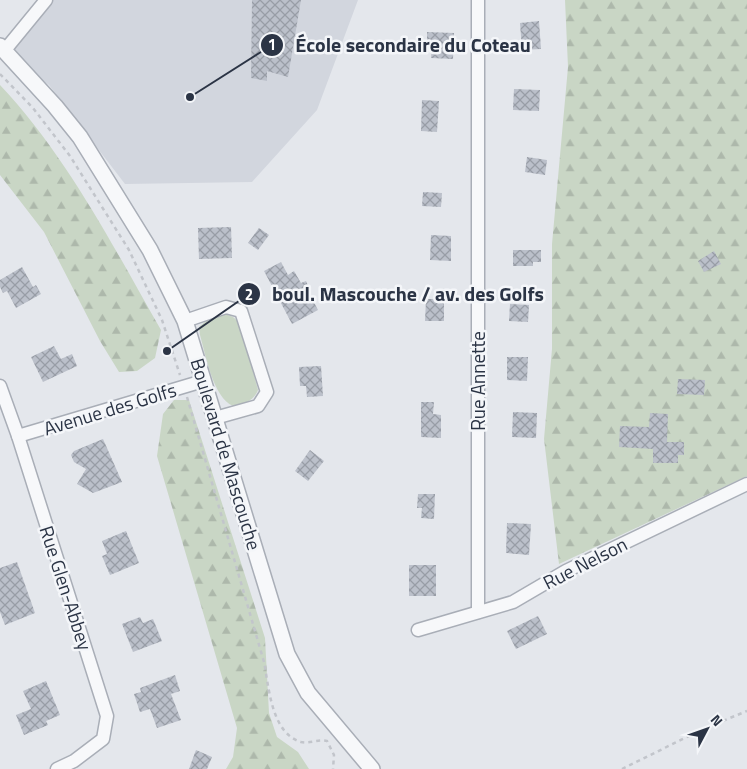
<svg xmlns="http://www.w3.org/2000/svg" width="747" height="769" viewBox="0 0 747 769" font-family="'Titillium Web',sans-serif">
<style>
.built{fill:#d2d6de}
.green{fill:#c9d6c5}
.forest{fill:url(#forest-firs)}
.building{fill:url(#building-cross-hatch)}
.lines{fill:none;stroke-linecap:round;stroke-linejoin:round}
.minor-casing{stroke:#a9aeb7;stroke-width:15}
.tertiary-casing{stroke:#a9aeb7;stroke-width:18}
.path{stroke:#c2c5cb;stroke-width:2.5;stroke-dasharray:4 4;stroke-linecap:butt}
.minor{stroke:#f7f8fa;stroke-width:12}
.tertiary{stroke:#f7f8fa;stroke-width:15}
.labels{text-anchor:middle;stroke-width:5;stroke-linejoin:round;paint-order:stroke}
.street-label{font-size:19px;fill:#2b3445;stroke:#f4f6f9}
.leader{fill:none;stroke:#2b3445;stroke-width:2}
.callout-dot{fill:#2b3445;stroke:#f4f6f9;stroke-width:2}
.mark-label{font-size:15px;text-anchor:middle;font-weight:bold;fill:#fff}
.callout-label{font-size:20px;text-anchor:middle;font-weight:bold;fill:#2b3445;stroke:#f4f6f9;stroke-width:5;stroke-linejoin:round;paint-order:stroke}
</style>
<defs>
<pattern id="forest-firs" width="22" height="20" patternUnits="userSpaceOnUse" patternTransform="scale(1.25)"><rect width="22" height="20" fill="#c9d6c5"/><path d="M5 1l3.5 6h-7zM16 11l3.5 6h-7z" fill="#adb8ab"/></pattern>
<pattern id="building-cross-hatch" width="8" height="8" patternUnits="userSpaceOnUse" patternTransform="scale(1.25)"><rect width="8" height="8" fill="#bbc0ca"/><path d="M0 0l8 8M0 8l8-8" fill="none" stroke="#989da6"/></pattern>
</defs>
<rect width="100%" height="100%" fill="#e4e7ec"/>
<!-- built -->
<polygon class="built" points="46,0 358,0 317,110 252,182 125,184 49,85 5,50"/>
<!-- green -->
<path class="green" d="M225,314L233,317L240,323L258,390C253,402 244,403 233,406C213,397 206,356 200,335L199,327L206,321Z"/>
<!-- forest -->
<g class="forest">
<polygon points="565,0 747,0 747,476 559,564 544,439 552,349 552,244 568,67"/>
<path d="M0,85C67,156 113,246 161,330L155,358L137,371L119,372L100,341L44,232L0,175Z"/>
<polygon points="174,400 189,400 265,638 269,713 277,737 298,752 309,769 226,769 233,757 237,728 157,456 163,414"/>
</g>
<!-- building -->
<g class="building">
<polygon points="252,0 301,0 288,77 267,71 267,81 251,78"/>
<polygon points="539,21 541,49 522,50 520,23"/>
<polygon points="427,32 454,33 453,59 431,58 432,46 427,46"/>
<polygon points="514,89 540,90 539,111 513,110"/>
<polygon points="422,100 439,101 437,132 421,131"/>
<polygon points="527,157 547,160 545,175 525,172"/>
<polygon points="423,192 442,193 441,207 422,206"/>
<polygon points="231,227 232,258 199,259 198,228"/>
<polygon points="259,228 269,235 258,250 248,243"/>
<polygon points="431,235 451,236 451,261 430,260"/>
<polygon points="513,250 541,250 541,262 533,262 533,266 513,266"/>
<polygon points="714,251 721,264 704,272 698,261"/>
<polygon points="281,262 288,275 294,271 301,283 306,281 310,290 308,291 318,310 292,324 264,271"/>
<polygon points="22,267 33,287 36,285 41,294 16,308 7,291 3,293 0,287 0,280"/>
<polygon points="426,299 444,299 444,321 425,321"/>
<polygon points="510,304 529,305 528,322 509,321"/>
<polygon points="54,346 61,359 72,354 77,366 43,382 31,357"/>
<polygon points="507,357 528,357 527,381 507,380"/>
<polygon points="321,366 323,396 307,397 306,386 300,386 299,367"/>
<polygon points="678,379 705,380 704,395 677,394"/>
<polygon points="421,402 434,402 433,414 441,415 441,438 421,437"/>
<polygon points="513,412 537,413 536,438 512,437"/>
<polygon points="650,413 668,414 667,442 684,442 684,455 678,455 678,463 653,463 653,449 619,447 620,426 649,427"/>
<polygon points="103,439 122,482 93,493 77,484 86,469 74,462 71,455 74,451"/>
<polygon points="310,450 324,461 308,481 295,471"/>
<polygon points="418,494 435,494 434,519 421,518 422,508 417,508"/>
<polygon points="507,523 531,524 529,555 506,553"/>
<polygon points="126,531 139,563 110,575 102,556 107,554 102,541"/>
<polygon points="17,562 35,613 5,625 0,612 0,568"/>
<rect x="409" y="565" width="27" height="31"/>
<polygon points="538,616 547,634 516,649 507,631"/>
<polygon points="140,617 143,623 153,619 162,641 133,652 122,624"/>
<polygon points="175,675 180,691 171,694 181,720 157,728 150,709 140,712 134,694 141,692 140,688"/>
<polygon points="46,681 60,715 46,721 48,725 24,735 16,715 31,709 23,691"/>
<polygon points="196,750 212,757 207,769 189,769"/>
</g>
<g class="lines">
<defs>
<g id="minor">
<polyline points="5,50 46,0"/>
<polyline points="185,321 226,307 241,311 267,392 258,406 215,418"/>
<polyline points="0,386 18,436 107,716 103,739 74,761 57,769"/>
<polyline points="18,436 203,381"/>
<polyline points="478,612 478,0"/>
<polyline points="418,630 513,602 566,571 747,484"/>
</g>
<polyline id="tertiary" points="0,46 55,106 80,137 150,250 185,321 287,654 308,693 372,769"/>
</defs>
<!-- minor casing -->
<use href="#minor" class="minor-casing"/>
<!-- tertiary casing -->
<use href="#tertiary" class="tertiary-casing"/>
<!-- path -->
<g class="path">
<polyline points="0,74 33,108 70,156 129,250 162,320 180,375"/>
<path d="M187,397L264,662C269,687 271,733 301,742C309,744 318,739 327,741L334,755L333,769"/>
<polyline points="622,769 703,729 747,711"/>
</g>
<!-- minor -->
<use href="#minor" class="minor"/>
<!-- tertiary -->
<use href="#tertiary" class="tertiary"/>
</g>
<g class="labels">
<!-- street labels -->
<g class="street-label">
<text transform="translate(478 381) rotate(-90)" y="7">Rue Annette</text>
<text transform="translate(110 409) rotate(-17)" y="7">Avenue des Golfs</text>
<text transform="translate(226 454) rotate(73)" y="7">Boulevard de Mascouche</text>
<text transform="translate(585 563) rotate(-27)" y="7">Rue Nelson</text>
<text transform="translate(66 588) rotate(72)" y="7">Rue Glen-Abbey</text>
</g>
</g>
<!-- callouts -->
<path class="leader" d="M190 97L272 45M167 351L249 294"/>
<g class="callout-dot">
<circle cx="190" cy="97" r="5"/>
<circle cx="167" cy="351" r="5"/>
<circle cx="272" cy="45" r="12"/>
<circle cx="249" cy="294" r="12"/>
</g>
<g class="mark-label">
<text x="272" y="50">1</text>
<text x="249" y="300">2</text>
</g>
<g class="callout-label">
<text x="413" y="52">École secondaire du Coteau</text>
<text x="408" y="301">boul. Mascouche / av. des Golfs</text>
</g>
<!-- north arrow -->
<g transform="translate(707 729) rotate(49)" stroke="#f4f6f9" stroke-width="4" paint-order="stroke">
<path d="M0-4L9 19L0 12L-9 19Z" fill="#2b3445"/>
<text y="-8" font-size="14" font-weight="bold" text-anchor="middle" fill="#2b3445">N</text>
</g>
</svg>
